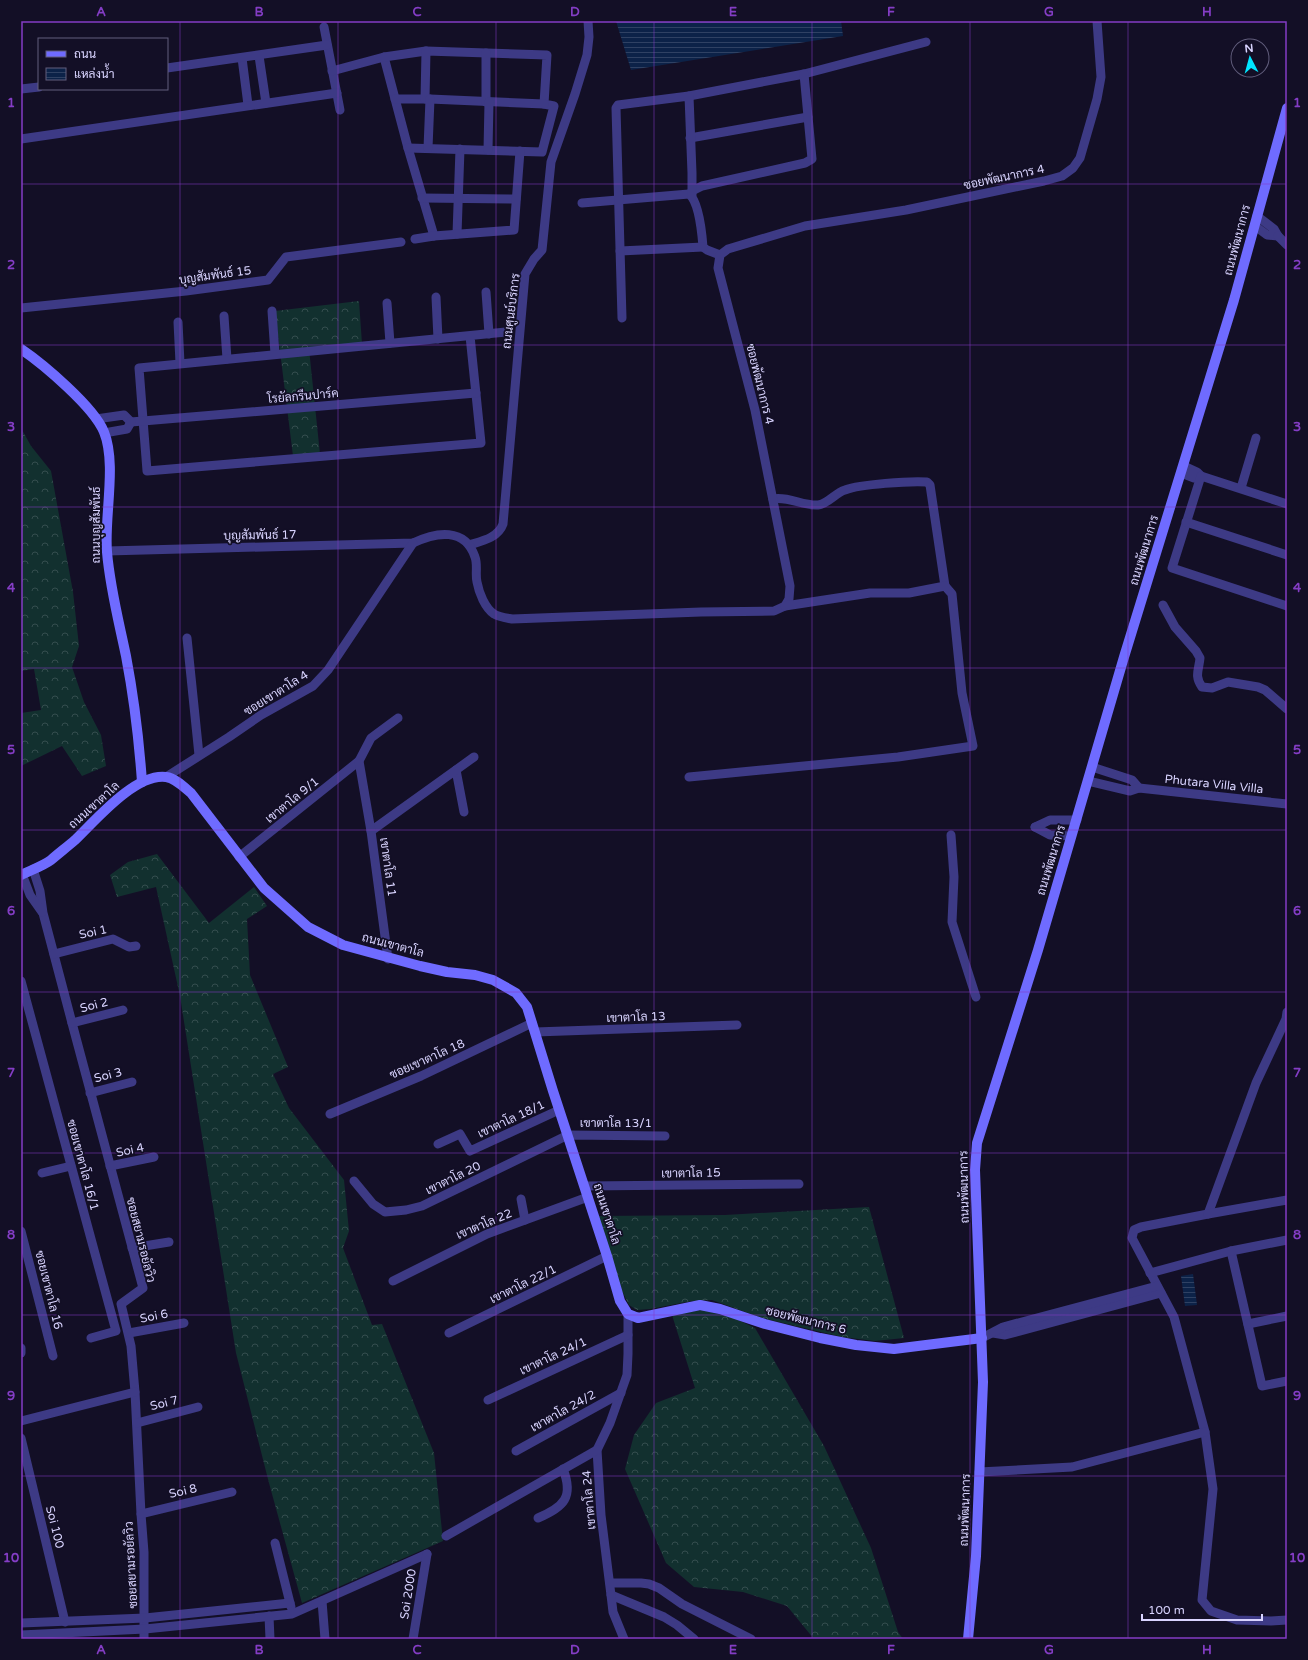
<svg xmlns="http://www.w3.org/2000/svg" width="1308" height="1660" viewBox="0 0 1308 1660" font-family="'Varela Round',Sarabun,sans-serif">
<style>
.forest{fill:url(#forest-crowns)}
.water{fill:url(#water-rules)}
.lines{fill:none;stroke-linecap:round;stroke-linejoin:round}
.street{stroke:#3d3a85;stroke-width:9}
.secondary{stroke:#6f6bff;stroke-width:10}
.grid{fill:none;stroke:#843dc5;stroke-width:1;stroke-opacity:0.55}
.labels{text-anchor:middle;stroke-width:3.5;stroke-linejoin:round;paint-order:stroke}
.street-label{font-size:12px;fill:#d9d4ff;stroke:#130f26}
.neatline{fill:none;stroke:#843dc5;stroke-width:1.5}
.grid-label{font-size:13px;text-anchor:middle;font-weight:bold;fill:#843dc5}
</style>
<defs>
<pattern id="forest-crowns" width="20" height="18" patternUnits="userSpaceOnUse"><rect width="20" height="18" fill="#12302f"/><path d="M2 6a3 3 0 1 1 6 0M12 15a3 3 0 1 1 6 0" fill="none" stroke="#344d4e"/></pattern>
<pattern id="water-rules" width="6" height="5" patternUnits="userSpaceOnUse"><rect width="6" height="5" fill="#0c2248"/><path d="M0 2.5h6" fill="none" stroke="#2f4163"/></pattern>
</defs>
<rect width="100%" height="100%" fill="#130f26"/>
<!-- forest -->
<g class="forest">
<polygon points="359,301 362,344 309,349 320,454 293,456 275,311"/>
<polygon points="21,428 31,446 51,471 73,592 79,646 72,667 84,702 101,735 106,766 82,776 62,746 21,766 21,713 41,710 34,669 21,671"/>
<polygon points="157,854 209,923 254,887 267,906 247,919 250,975 288,1067 273,1074 289,1108 344,1180 349,1231 343,1248 372,1325 382,1324 434,1453 443,1541 302,1603 269,1483 236,1353 180,996 156,887 117,897 110,875 128,862"/>
<polygon points="869,1207 904,1338 875,1341 842,1337 762,1318 712,1300 692,1301 650,1309 637,1310 629,1305 621,1289 598,1216 725,1215"/>
<polygon points="702,1310 734,1318 755,1328 824,1446 871,1548 898,1632 903,1639 814,1639 787,1606 743,1592 694,1587 666,1563 625,1469 634,1435 656,1403 695,1388 672,1315"/>
</g>
<!-- water -->
<g class="water">
<polygon points="616,21 841,21 843,36 631,70"/>
<polygon points="1193,1274 1197,1305 1185,1306 1181,1276"/>
</g>
<g class="lines">
<!-- street -->
<g class="street">
<polyline points="324,27 340,110"/>
<polyline points="259,56 266,103"/>
<polyline points="384,57 408,148 434,236"/>
<polyline points="242,58 248,105"/>
<polyline points="167,68 327,45"/>
<polyline points="332,71 384,57 426,51 547,55 544,104 554,106 542,152 408,148"/>
<polyline points="21,89 39,87"/>
<polyline points="689,96 804,74 926,42"/>
<polyline points="395,99 430,99 544,104"/>
<polyline points="425,99 426,51"/>
<polyline points="486,102 486,53"/>
<polyline points="690,138 808,117"/>
<polyline points="21,139 337,93"/>
<polyline points="428,148 430,99"/>
<polyline points="488,150 489,102"/>
<polyline points="692,191 702,186 805,163 812,159 804,74"/>
<polyline points="422,198 516,199"/>
<path d="M582,203L689,194C699,202 702,234 703,247L707,250L720,255"/>
<polyline points="1255,226 1267,235 1278,236 1274,229 1257,216"/>
<polyline points="457,234 460,149"/>
<polyline points="1278,236 1287,245"/>
<polyline points="415,239 434,236 514,230 520,151"/>
<polyline points="620,251 703,247"/>
<polyline points="486,292 489,334"/>
<polyline points="436,297 438,339"/>
<polyline points="387,303 390,343"/>
<polyline points="21,308 186,291 268,280 286,257 401,242"/>
<polyline points="272,311 275,354"/>
<polyline points="224,316 227,359"/>
<polyline points="622,318 616,108 618,105 689,96 692,173 692,196"/>
<polyline points="178,322 180,363"/>
<polyline points="470,336 481,443 147,471 139,368 506,332"/>
<polyline points="96,419 124,415 131,422"/>
<polyline points="131,422 476,393"/>
<polyline points="104,433 127,429 131,422"/>
<polyline points="1181,473 1194,478 1201,476 1197,472 1184,466"/>
<polyline points="1241,488 1256,438"/>
<path d="M773,499C788,496 803,506 818,505C828,504 835,493 845,490C861,484 909,481 927,482L930,485L945,586"/>
<polyline points="1287,504 1201,476 1172,568 1287,606"/>
<polyline points="1186,522 1287,555"/>
<path d="M469,545C482,541 498,538 503,524L525,274L534,259L542,250L551,162L575,94L587,55L589,37L588,21"/>
<path d="M107,551L413,543C436,532 465,527 475,557C478,565 475,574 477,582C479,593 485,608 494,614C499,617 507,618 512,619L701,612L774,611L785,606L789,599L790,586L755,410L718,268L720,255L728,249L805,226L906,210L1044,181L1062,176L1073,168L1080,158L1097,99L1101,77L1097,21"/>
<path d="M1163,605L1175,627L1196,651L1200,658C1199,670 1194,676 1202,687L1212,688L1228,682L1258,687L1265,690L1287,709"/>
<polyline points="187,638 199,755"/>
<polyline points="1092,767 1132,780 1139,788"/>
<polyline points="456,770 464,812"/>
<polyline points="166,777 229,737 261,715 313,686 328,670 413,543"/>
<polyline points="689,777 898,757 973,746 962,693 952,594 945,586 909,593 870,593 785,606"/>
<polyline points="1088,781 1130,791 1139,788 1287,804"/>
<polyline points="1035,827 1050,820 1077,820"/>
<polyline points="1035,827 1050,835 1071,836"/>
<polyline points="371,831 474,757"/>
<polyline points="951,835 954,877 952,922 976,997"/>
<polyline points="239,857 359,761"/>
<polyline points="33,869 40,891 43,913 72,1023 143,1288 121,1304 131,1346 135,1392 141,1514 144,1552 144,1639"/>
<polyline points="22,874 30,895 42,912"/>
<polyline points="54,954 113,939 129,947 136,946"/>
<polyline points="388,959 371,831 359,761 371,738 398,718"/>
<polyline points="21,981 116,1331 91,1338"/>
<polyline points="1287,1012 1286,1019 1256,1083 1208,1214 1141,1227 1134,1230 1132,1238 1174,1317 1205,1432 1213,1489 1202,1600 1211,1611 1237,1620 1271,1621 1287,1620"/>
<polyline points="72,1023 123,1010"/>
<polyline points="535,1032 737,1025"/>
<polyline points="90,1093 132,1082"/>
<polyline points="330,1114 421,1076 532,1023"/>
<polyline points="438,1144 460,1134 470,1151 559,1110"/>
<polyline points="110,1166 154,1157"/>
<polyline points="42,1173 71,1166"/>
<polyline points="354,1181 373,1204 385,1212 406,1210 422,1206 568,1135 665,1136"/>
<polyline points="585,1186 799,1184"/>
<polyline points="521,1199 525,1220"/>
<polyline points="1208,1214 1287,1200"/>
<polyline points="21,1231 53,1356"/>
<polyline points="132,1248 169,1242"/>
<polyline points="1231,1251 1262,1386 1287,1381"/>
<polyline points="1150,1273 1231,1251 1287,1240"/>
<polyline points="393,1281 487,1234 588,1197"/>
<polyline points="628,1314 628,1354 627,1375 610,1423 597,1450 601,1515 611,1595 664,1617 677,1625 694,1639"/>
<polyline points="1248,1324 1287,1316"/>
<polyline points="129,1333 184,1323"/>
<polyline points="449,1333 607,1256"/>
<polyline points="993,1333 1005,1335 1161,1293"/>
<polyline points="982,1338 1003,1327 1157,1286"/>
<polyline points="21,1348 21,1353"/>
<polyline points="488,1400 628,1335"/>
<polyline points="21,1421 135,1392"/>
<polyline points="137,1423 198,1407"/>
<polyline points="21,1438 65,1622"/>
<polyline points="516,1451 621,1393"/>
<polyline points="979,1472 1072,1467 1205,1432"/>
<polyline points="141,1514 232,1492"/>
<path d="M538,1518C564,1507 574,1497 563,1469"/>
<polyline points="446,1536 597,1450"/>
<polyline points="275,1543 291,1607"/>
<polyline points="610,1583 641,1583 649,1584 659,1588 682,1604 751,1639"/>
<polyline points="611,1595 613,1612 624,1639"/>
<polyline points="322,1601 325,1639"/>
<polyline points="269,1616 270,1639"/>
<polyline points="21,1623 145,1618 290,1603"/>
<polyline points="21,1635 145,1629 292,1614 427,1554"/>
<polyline points="413,1639 427,1554"/>
</g>
<!-- secondary -->
<g class="secondary">
<path d="M21,349C43,364 94,407 104,432C117,464 104,517 107,552C110,588 119,622 126,656C134,698 139,740 142,782"/>
<path d="M21,875C31,870 43,866 51,860C59,853 67,847 75,840C95,821 135,773 166,777C175,778 184,787 191,793L264,888L308,927L343,945L420,966L447,972L475,975L493,980L516,993L527,1007L532,1023L553,1091L607,1256L620,1301L628,1314L638,1318L700,1305L720,1309L765,1324L820,1338L856,1345L894,1349L982,1338"/>
<polyline points="968,1639 976,1556 983,1382 975,1170 977,1143 1038,950 1124,657 1234,300 1287,108"/>
</g>
</g>
<!-- grid -->
<path class="grid" d="M180,21V1639M338,21V1639M496,21V1639M654,21V1639M812,21V1639M970,21V1639M1128,21V1639M21,184H1287M21,345H1287M21,507H1287M21,668H1287M21,830H1287M21,992H1287M21,1153H1287M21,1315H1287M21,1476H1287"/>
<g class="labels">
<!-- street labels -->
<g class="street-label">
<text transform="translate(1004 177) rotate(-12)" y="4">ซอยพัฒนาการ 4</text>
<text transform="translate(1237 240) rotate(-75)" y="4">ถนนพัฒนาการ</text>
<text transform="translate(215 275) rotate(-8)" y="4">บุญสัมพันธ์ 15</text>
<text transform="translate(511 311) rotate(-83)" y="4">ถนนศูนย์บริการ</text>
<text transform="translate(760 384) rotate(76)" y="4">ซอยพัฒนาการ 4</text>
<text transform="translate(303 396) rotate(-5)" y="4">โรยัลกรีนปาร์ค</text>
<text transform="translate(96 525) rotate(-90)" y="4">ถนนบุญสัมพันธ์</text>
<text transform="translate(260 535) rotate(-1)" y="4">บุญสัมพันธ์ 17</text>
<text transform="translate(1144 550) rotate(-73)" y="4">ถนนพัฒนาการ</text>
<text transform="translate(276 693) rotate(-32)" y="4">ซอยเขาตาโล 4</text>
<text transform="translate(1214 784) rotate(6)" y="4">Phutara Villa Villa</text>
<text transform="translate(292 800) rotate(-39)" y="4">เขาตาโล 9/1</text>
<text transform="translate(94 805) rotate(-42)" y="4">ถนนเขาตาโล</text>
<text transform="translate(1051 860) rotate(-73)" y="4">ถนนพัฒนาการ</text>
<text transform="translate(388 867) rotate(82)" y="4">เขาตาโล 11</text>
<text transform="translate(93 932) rotate(-12)" y="4">Soi 1</text>
<text transform="translate(393 945) rotate(15)" y="4">ถนนเขาตาโล</text>
<text transform="translate(94 1005) rotate(-15)" y="4">Soi 2</text>
<text transform="translate(636 1017) rotate(-2)" y="4">เขาตาโล 13</text>
<text transform="translate(427 1059) rotate(-24)" y="4">ซอยเขาตาโล 18</text>
<text transform="translate(108 1075) rotate(-15)" y="4">Soi 3</text>
<text transform="translate(511 1119) rotate(-25)" y="4">เขาตาโล 18/1</text>
<text x="616" y="1127">เขาตาโล 13/1</text>
<text transform="translate(130 1150) rotate(-12)" y="4">Soi 4</text>
<text transform="translate(83 1165) rotate(75)" y="4">ซอยเขาตาโล 16/1</text>
<text transform="translate(691 1173) rotate(-1)" y="4">เขาตาโล 15</text>
<text transform="translate(453 1178) rotate(-26)" y="4">เขาตาโล 20</text>
<text transform="translate(964 1187) rotate(-91)" y="4">ถนนพัฒนาการ</text>
<text transform="translate(607 1214) rotate(72)" y="4">ถนนเขาตาโล</text>
<text transform="translate(484 1224) rotate(-23)" y="4">เขาตาโล 22</text>
<text transform="translate(141 1240) rotate(76)" y="4">ซอยสยามรอยัลวิว</text>
<text transform="translate(523 1284) rotate(-26)" y="4">เขาตาโล 22/1</text>
<text transform="translate(49 1290) rotate(76)" y="4">ซอยเขาตาโล 16</text>
<text transform="translate(154 1316) rotate(-11)" y="4">Soi 6</text>
<text transform="translate(806 1320) rotate(14)" y="4">ซอยพัฒนาการ 6</text>
<text transform="translate(553 1356) rotate(-25)" y="4">เขาตาโล 24/1</text>
<text transform="translate(164 1403) rotate(-14)" y="4">Soi 7</text>
<text transform="translate(563 1411) rotate(-29)" y="4">เขาตาโล 24/2</text>
<text transform="translate(183 1491) rotate(-13)" y="4">Soi 8</text>
<text transform="translate(589 1500) rotate(-95)" y="4">เขาตาโล 24</text>
<text transform="translate(965 1510) rotate(-88)" y="4">ถนนพัฒนาการ</text>
<text transform="translate(55 1527) rotate(76)" y="4">Soi 100</text>
<text transform="translate(131 1565) rotate(-93)" y="4">ซอยสยามรอยัลวิว</text>
<text transform="translate(408 1594) rotate(-81)" y="4">Soi 2000</text>
</g>
</g>
<!-- border -->
<rect width="1308" height="1660" fill="none" stroke="#130f26" stroke-width="44"/>
<!-- legend -->
<rect x="38" y="38" width="130" height="52" fill="#130f26" stroke="#625e7d"/>
<rect x="46" y="51" width="20" height="6" fill="#6f6bff" stroke="#625e7d"/>
<text x="74" y="58" font-size="12" fill="#d9d4ff">ถนน</text>
<rect x="46" y="68" width="20" height="12" fill="url(#water-rules)" stroke="#625e7d"/>
<text x="74" y="78" font-size="12" fill="#d9d4ff">แหล่งน้ำ</text>
<!-- north arrow -->
<g transform="translate(1250 58) rotate(354)"><circle r="19" fill="#130f26" stroke="#625e7d"/>
<path d="M0-3L7 15L0 10L-7 15Z" fill="#00e5ff"/>
<text y="-6" font-size="11" font-weight="bold" text-anchor="middle" fill="#d9d4ff">N</text>
</g>
<!-- scale -->
<path d="M1142 1614v6h120v-6" fill="none" stroke="#d9d4ff" stroke-width="2"/>
<text x="1148" y="1614" font-size="12" fill="#d9d4ff" stroke="#130f26" stroke-width="3" paint-order="stroke">100 m</text>
<rect x="22" y="22" width="1264" height="1616" class="neatline"/>
<g class="grid-label">
<text x="101" y="16">A</text>
<text x="259" y="16">B</text>
<text x="417" y="16">C</text>
<text x="575" y="16">D</text>
<text x="733" y="16">E</text>
<text x="891" y="16">F</text>
<text x="1049" y="16">G</text>
<text x="1207" y="16">H</text>
<text x="11" y="107">1</text>
<text x="1297" y="107">1</text>
<text x="11" y="269">2</text>
<text x="1297" y="269">2</text>
<text x="11" y="431">3</text>
<text x="1297" y="431">3</text>
<text x="11" y="592">4</text>
<text x="1297" y="592">4</text>
<text x="11" y="754">5</text>
<text x="1297" y="754">5</text>
<text x="11" y="915">6</text>
<text x="1297" y="915">6</text>
<text x="11" y="1077">7</text>
<text x="1297" y="1077">7</text>
<text x="11" y="1239">8</text>
<text x="1297" y="1239">8</text>
<text x="11" y="1400">9</text>
<text x="1297" y="1400">9</text>
<text x="11" y="1562">10</text>
<text x="1297" y="1562">10</text>
<text x="101" y="1654">A</text>
<text x="259" y="1654">B</text>
<text x="417" y="1654">C</text>
<text x="575" y="1654">D</text>
<text x="733" y="1654">E</text>
<text x="891" y="1654">F</text>
<text x="1049" y="1654">G</text>
<text x="1207" y="1654">H</text>
</g>
</svg>
